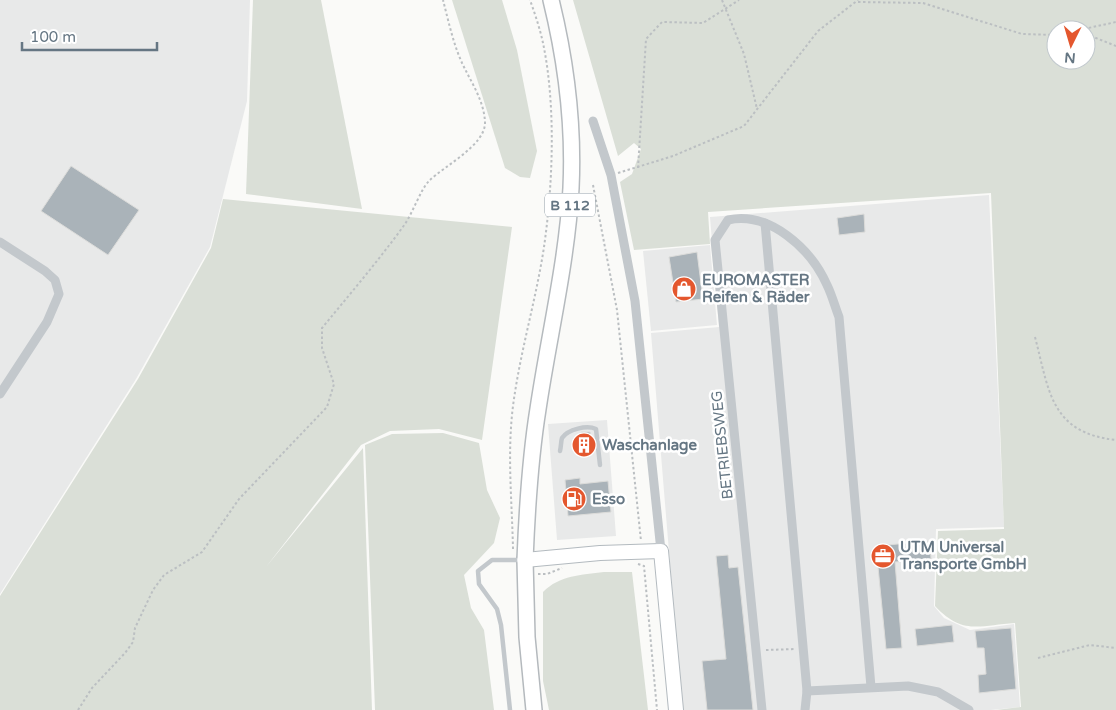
<svg xmlns="http://www.w3.org/2000/svg" width="1116" height="710" viewBox="0 0 1116 710" font-family="'Varela Round',sans-serif">
<style>
.built{fill:#e8e9e9}
.green{fill:#dadfd7;fill-rule:evenodd}
.building{fill:#aab3b9;stroke:#dcdcda}
.lines{fill:none;stroke-linecap:round;stroke-linejoin:round}
.secondary-casing{stroke:#b3babf;stroke-width:16}
.primary-casing{stroke:#b5babe;stroke-width:18}
.trunk-casing{stroke:#b4b9bd;stroke-width:18}
.path{stroke:#bbbfc2;stroke-width:2;stroke-dasharray:2.5 2.5;stroke-linecap:butt}
.service{stroke:#c3c8cc;stroke-width:4.5}
.minor{stroke:#c3c8cc;stroke-width:9}
.secondary{stroke:#fff;stroke-width:14}
.primary{stroke:#fff;stroke-width:15}
.trunk{stroke:#fff;stroke-width:15}
.labels{text-anchor:middle;stroke-width:5;stroke-linejoin:round;paint-order:stroke}
.shield{fill:#fff;stroke:#939fa8;stroke-width:1}
.shield-label{font-size:14px;font-weight:bold;fill:#657683}
.poi-label{font-size:15px;font-weight:bold;fill:#657683;stroke:#fff;text-anchor:start}
.street-label{font-size:15px;fill:#657683;stroke:#fff}
</style>
<rect width="100%" height="100%" fill="#fafaf8"/>
<!-- built -->
<g class="built">
<polygon points="0,0 250,0 247,101 210,247 136,379 0,594"/>
<polygon points="989,195 1004,527 936,529 934,606 944,618 970,630 1014,624 1020,707 991,710 682,710 651,333 719,327 710,217"/>
<polygon points="710,245 717,325 651,331 643,251"/>
<polygon points="607,420 616,536 557,540 548,424"/>
</g>
<!-- green -->
<g class="green">
<polygon points="253,0 321,0 362,209 246,194"/>
<polygon points="452,0 502,0 517,50 537,151 530,178 520,177 505,168"/>
<path d="M573,0H1116V710H996L1021,707L1015,623C980,625 963,636 935,606L938,531L1004,529L991,193L708,212L710,244L634,250L620,182L632,174L641,149L634,143L618,156ZM1056,30H1086V60H1056Z"/>
<polygon points="223,199 512,227 482,440 439,429 390,431 361,445 266,567 363,448 372,710 0,710 0,596 138,379 211,248"/>
<polygon points="443,433 479,443 487,490 500,518 494,543 464,575 471,608 484,630 494,710 375,710 365,445 392,434"/>
<path d="M604,572H632L648,710H549L543,681V592C560,575 581,575 604,572Z"/>
</g>
<!-- building -->
<g class="building">
<polygon points="71,166 139,210 108,255 41,211"/>
<polygon points="864,214 865,232 839,235 837,218"/>
<polygon points="697,252 703,299 676,302 669,257"/>
<polygon points="581,432 590,432 594,451 575,452 574,442 583,441"/>
<polygon points="580,478 580,484 608,481 611,512 568,516 565,480"/>
<polygon points="930,541 931,559 895,562 902,648 886,649 876,546"/>
<polygon points="728,555 729,568 738,567 753,710 707,710 702,661 726,659 716,556"/>
<polygon points="952,625 954,642 917,646 915,629"/>
<polygon points="1011,628 1016,689 979,693 978,675 986,674 984,648 977,648 975,631"/>
</g>
<g class="lines">
<defs>
<polyline id="secondary" points="525,560 600,553 661,551 676,710"/>
<path id="primary" d="M525,560C527,509 530,459 538,409C549,335 567,262 571,188C574,125 566,61 551,0"/>
<polyline id="trunk" points="525,560 527,637 534,710"/>
</defs>
<!-- secondary casing -->
<use href="#secondary" class="secondary-casing"/>
<!-- primary casing -->
<use href="#primary" class="primary-casing"/>
<!-- trunk casing -->
<use href="#trunk" class="trunk-casing"/>
<!-- path -->
<g class="path">
<polyline points="722,0 744,54 757,109"/>
<polyline points="858,2 923,3 1022,34 1056,35"/>
<polyline points="1079,30 1116,22"/>
<polyline points="1086,34 1116,46"/>
<polyline points="638,168 646,39 662,22 703,23 739,0"/>
<polyline points="618,173 673,156 744,126 818,31 858,0"/>
<polyline points="593,185 617,310 641,541"/>
<path d="M1035,337C1049,390 1050,433 1116,440"/>
<path d="M513,549C512,501 507,454 513,406C520,352 536,300 544,247C553,184 556,105 543,43C540,29 535,14 530,0"/>
<polyline points="638,564 644,566 657,710"/>
<polyline points="538,574 547,574 562,568"/>
<polyline points="766,650 796,649"/>
<polyline points="1038,658 1090,645 1116,648"/>
<path d="M78,710L92,688L125,653L133,642L135,628L153,590L164,575L202,552L239,499L327,407L334,384L322,348V328C350,294 379,260 405,224C413,212 421,189 429,181C444,166 486,145 485,122C484,102 473,85 465,69C454,48 449,23 443,0"/>
</g>
<!-- service -->
<g class="service">
<path d="M560,451C561,447 561,441 562,438C568,429 587,425 596,429L600,465"/>
<polyline points="510,710 501,625 497,609 479,584 478,571 492,560 524,560"/>
</g>
<!-- minor -->
<g class="minor">
<polyline points="593,121 611,175 635,301 661,551"/>
<polyline points="765,223 807,691 805,710"/>
<polyline points="0,242 45,271 55,280 59,294 47,322 0,394"/>
<polyline points="807,691 908,686 938,692 969,710"/>
<path d="M762,710L715,240L728,220C770,211 811,249 827,285C832,295 835,307 839,317L871,687"/>
</g>
<!-- secondary -->
<use href="#secondary" class="secondary"/>
<!-- primary -->
<use href="#primary" class="primary"/>
<!-- trunk -->
<use href="#trunk" class="trunk"/>
</g>
<!-- icons -->
<defs>
<symbol id="shop-disc" viewBox="-11 -11 22 22"><circle r="9.5" fill="#e4572e" stroke="#fff"/><path d="M-5-2.5h2.3a2.7 3.5 0 0 1 5.4 0H5L5.5 6h-11ZM-1.5-2.5h3a1.5 2.3 0 0 0-3 0Z" fill="#fff"/></symbol>
<symbol id="building-disc" viewBox="-11 -11 22 22"><circle r="9.5" fill="#e4572e" stroke="#fff"/><path d="M-4-6H4V6H1V3H-1V6H-4ZM-2.5-4.3h1.7v1.8h-1.7ZM.8-4.3h1.7v1.8H.8ZM-2.5-1h1.7V.8h-1.7ZM.8-1h1.7V.8H.8Z" fill="#fff"/></symbol>
<symbol id="fuel-disc" viewBox="-11 -11 22 22"><circle r="9.5" fill="#e4572e" stroke="#fff"/><path d="M-5.5-6h7V0h2V4h1.3V-2.5L3-4.5l.8-.8L6-3V5H2.5V1h-1V6h-7ZM-4.2-4.7v3.2H.2V-4.7Z" fill="#fff"/></symbol>
<symbol id="office-disc" viewBox="-11 -11 22 22"><circle r="9.5" fill="#e4572e" stroke="#fff"/><path d="M-6-3h4V-5.5h4V-3h4V5H-6ZM-1-4.5V-3h2v-1.5ZM-6 0V1H6V0Z" fill="#fff"/></symbol>
</defs>
<g fill-rule="evenodd">
<use href="#shop-disc" x="670" y="275" width="28" height="28"/>
<use href="#building-disc" x="570" y="431" width="28" height="28"/>
<use href="#fuel-disc" x="560" y="485" width="28" height="28"/>
<use href="#office-disc" x="869" y="542" width="28" height="28"/>
</g>
<g class="labels">
<!-- shield labels -->
<rect class="shield" x="545" y="193.5" width="50" height="23" rx="4"/>
<g class="shield-label">
<text x="570" y="210">B 112</text>
</g>
<!-- poi labels -->
<g class="poi-label">
<text x="702" y="285">EUROMASTER<tspan x="702" dy="17">Reifen &amp; Räder</tspan></text>
<text x="602" y="450">Waschanlage</text>
<text x="592" y="504">Esso</text>
<text x="900" y="552">UTM Universal<tspan x="900" dy="17">Transporte GmbH</tspan></text>
</g>
<!-- street labels -->
<g class="street-label">
<text transform="translate(722 445) rotate(-96)" y="5">BETRIEBSWEG</text>
</g>
</g>
<!-- north arrow -->
<g transform="translate(1071 45) rotate(185)"><circle r="24" fill="#ffffff" stroke="#c1c8cd"/>
<path d="M0-4L9 19L0 12L-9 19Z" fill="#e4572e"/>
<text y="-8" font-size="14" font-weight="bold" text-anchor="middle" fill="#657683">N</text>
</g>
<!-- scale -->
<path d="M22 42v8h135v-8" fill="none" stroke="#657683" stroke-width="2.5"/>
<text x="30" y="42" font-size="15" fill="#657683" stroke="#ffffff" stroke-width="4" paint-order="stroke">100 m</text>
</svg>
